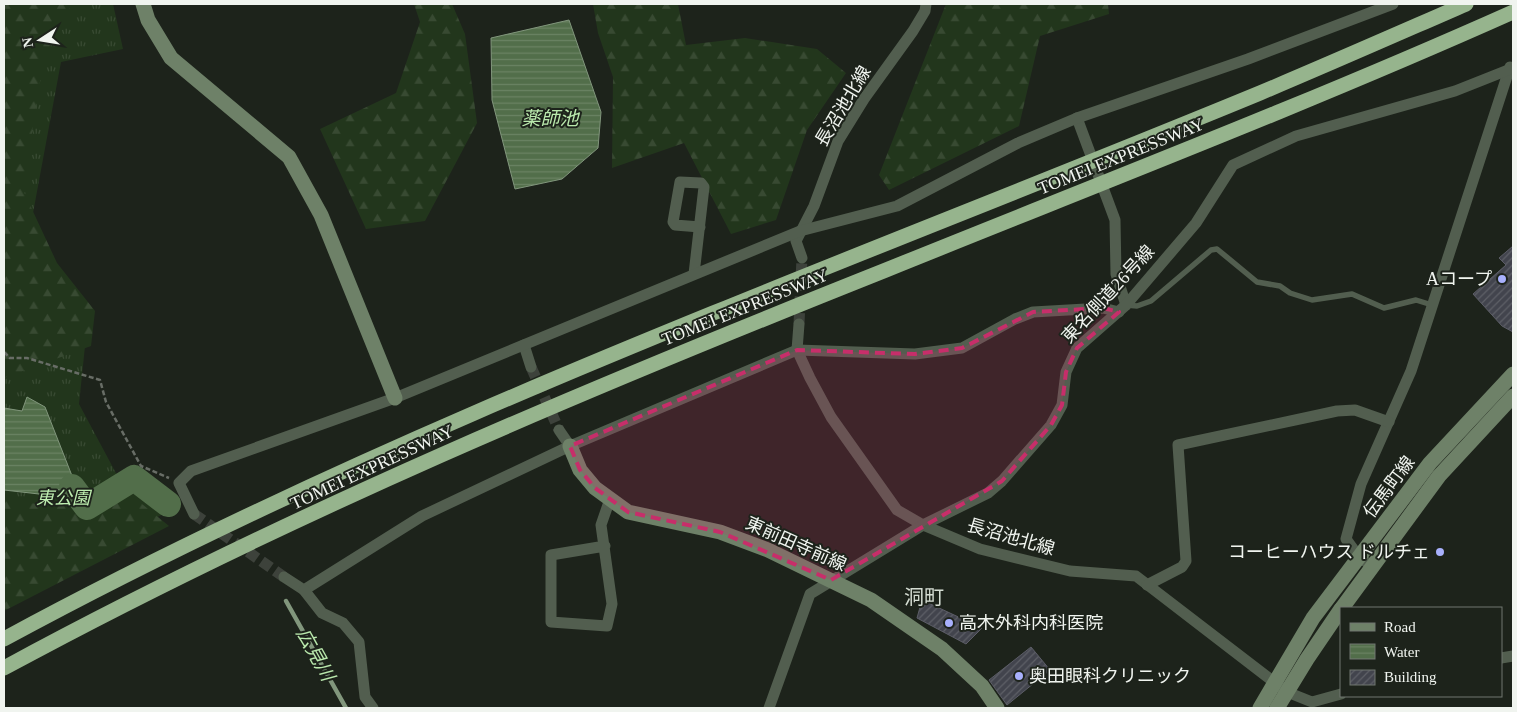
<svg xmlns="http://www.w3.org/2000/svg" width="1517" height="712" viewBox="0 0 1517 712" font-family="'Times New Roman','Noto Sans JP',serif">
<style>
.grass{fill:url(#grass-tufts)}
.forest{fill:url(#forest-firs)}
.water{fill:url(#water-rules);stroke:#81967c}
.lines{fill:none;stroke-linecap:round;stroke-linejoin:round}
.stream{stroke:#81967c;stroke-width:4.5}
.river{stroke:#526e4a;stroke-width:26}
.building{fill:url(#building-hatch);stroke:#5c5d67}
.street-tunnel{stroke:#3d423b;stroke-width:11;stroke-dasharray:11 5.5;stroke-linecap:butt}
.path{stroke:#686d66;stroke-width:2.5;stroke-dasharray:5 2.5;stroke-linecap:butt}
.lane{stroke:#525e4f;stroke-width:5.5}
.street{stroke:#525e4f;stroke-width:11}
.secondary{stroke:#6e8168;stroke-width:15}
.highway{stroke:#96b48d;stroke-width:15}
.marked{fill:#c72e6a;fill-opacity:0.2;stroke:#c72e6a;stroke-width:4;stroke-dasharray:10 6;stroke-linejoin:round}
.poi-dot{fill:#a8b0fc;stroke:#1d231b;stroke-width:2}
.labels{text-anchor:middle;stroke-width:4;stroke-linejoin:round;paint-order:stroke}
.street-label{font-size:18px;fill:#f0f4ef;stroke:#1d231b}
.poi-label{font-size:18px;fill:#f0f4ef;stroke:#1d231b;text-anchor:end}
.park-label{font-size:18px;font-style:italic;fill:#beedb0;stroke:#1d231b}
.water-label{font-size:19px;font-style:italic;fill:#bae9ad;stroke:#1d231b}
.quarter-label{font-size:20px;fill:#d5ddd3;stroke:#1d231b}
</style>
<defs>
<pattern id="grass-tufts" width="24" height="20" patternUnits="userSpaceOnUse" patternTransform="scale(1.25)"><rect width="24" height="20" fill="#22361c"/><path d="M3 7l-1-3M5 7V3M7 7l1-3M15 17l-1-3M17 17v-4M19 17l1-3" fill="none" stroke="#384a32"/></pattern>
<pattern id="forest-firs" width="22" height="20" patternUnits="userSpaceOnUse" patternTransform="scale(1.25)"><rect width="22" height="20" fill="#22361c"/><path d="M5 1l3.5 6h-7zM16 11l3.5 6h-7z" fill="#384a32"/></pattern>
<pattern id="water-rules" width="6" height="5" patternUnits="userSpaceOnUse" patternTransform="scale(1.25)"><rect width="6" height="5" fill="#526e4a"/><path d="M0 2.5h6" fill="none" stroke="#6b8364"/></pattern>
<pattern id="building-hatch" width="6" height="6" patternUnits="userSpaceOnUse" patternTransform="scale(1.25)"><rect width="6" height="6" fill="#42444d"/><path d="M-1 1l2-2M0 6l6-6M5 7l2-2" fill="none" stroke="#5e6067"/></pattern>
</defs>
<rect width="100%" height="100%" fill="#1d231b"/>
<!-- grass -->
<polygon class="grass" points="4,4 113,4 123,49 61,62 28,240 88,317 79,404 117,475 178,507 4,591"/>
<!-- forest -->
<g class="forest">
<polygon points="4,4 72,4 44,56 23,190 57,263 95,311 91,346 4,378"/>
<polygon points="414,4 452,4 465,34 477,123 425,221 366,229 320,129 396,93 420,22"/>
<polygon points="593,4 678,4 686,45 745,38 817,49 846,73 807,130 776,220 731,234 684,143 612,168 613,77 598,33"/>
<polygon points="946,4 1108,4 1109,14 1040,36 1019,126 889,190 879,175"/>
<polygon points="4,500 46,505 69,502 137,500 169,526 4,611"/>
</g>
<!-- water -->
<g class="water">
<polygon points="569,20 601,112 598,148 562,179 515,189 492,100 491,38"/>
<polygon points="27,397 45,407 76,486 39,494 4,490 4,408 22,411"/>
</g>
<g class="lines">
<!-- stream -->
<polyline class="stream" points="286,601 346,708"/>
<!-- river -->
<polyline class="river" points="72,487 87,507 134,478 168,504"/>
</g>
<!-- building -->
<g class="building">
<polygon points="1513,246 1513,332 1502,326 1473,294 1506,265 1499,258"/>
<polygon points="922,600 982,628 966,644 917,618"/>
<polygon points="1031,647 1050,670 1007,705 989,680"/>
</g>
<g class="lines">
<!-- street-tunnel -->
<g class="street-tunnel">
<polyline points="799,324 802,258"/>
<polyline points="531,367 559,430"/>
<polyline points="194,514 284,577"/>
</g>
<!-- path -->
<polyline class="path" points="4,352 10,358 27,358 100,380 106,402 141,466 169,478"/>
<!-- lane -->
<polyline class="lane" points="1126,305 1137,306 1151,301 1211,250 1217,249 1257,282 1280,286 1290,293 1312,300 1352,294 1384,308 1416,300 1432,305"/>
<!-- street -->
<g class="street">
<polyline points="1077,118 1115,220 1116,274 1126,305"/>
<polyline points="802,258 796,241 814,206 838,141 864,99 913,31 925,11 926,4"/>
<polyline points="694,274 704,187 701,183 680,182 673,222 675,225 700,227"/>
<polyline points="799,324 797,350 810,378 831,417 897,510 923,525 980,549 1070,571 1136,576 1287,692 1312,702 1341,694"/>
<polyline points="524,345 531,367"/>
<polyline points="559,430 570,446"/>
<polyline points="194,514 179,483 191,471 395,398 800,231 897,206 1018,143 1077,118 1248,59 1393,4"/>
<polyline points="605,546 551,555 551,622 607,626 612,604 601,525 610,499"/>
<polyline points="1372,566 1359,557 1346,539 1361,484 1411,371 1510,67"/>
<polyline points="284,577 304,590 422,516 570,446 797,350 915,354 962,348 1015,319 1033,312 1103,308 1119,312"/>
<polyline points="1147,585 1182,567 1186,561 1178,445 1337,411 1355,410 1389,422"/>
<polyline points="304,590 322,613 343,623 359,642 365,697 373,708"/>
<polyline points="1501,658 1513,656"/>
<polyline points="769,708 810,594 923,525 988,493 1002,481 1051,425 1062,405 1066,372 1077,348 1126,305 1196,223 1233,165 1296,136 1455,91 1513,68"/>
</g>
<!-- secondary -->
<g class="secondary">
<polyline points="143,4 148,20 171,58 289,157 321,215 395,398"/>
<polyline points="570,446 580,470 595,488 628,512 720,532 768,550 871,600 942,649 982,686 997,708"/>
<polyline points="1342,608 1439,476 1513,396"/>
<polyline points="1260,708 1313,618 1430,463 1513,374"/>
<polyline points="1277,708 1307,659 1341,609"/>
</g>
<!-- highway -->
<g class="highway">
<path d="M4,639C406,421 838,267 1260,93C1329,64 1397,34 1466,4"/>
<path d="M4,668C288,514 587,389 886,270C1096,185 1307,104 1513,12"/>
</g>
</g>
<!-- marked area -->
<path class="marked" d="M1103,308L1119,312L1077,348L1066,372L1062,405L1051,425L1002,481L831,580L720,532L628,512L595,488L580,470L570,446L797,350L915,354L962,348L1033,312Z"/>
<!-- markers -->
<g class="poi-dot">
<circle cx="1502" cy="279" r="5"/>
<circle cx="1440" cy="552" r="5"/>
<circle cx="949" cy="623" r="5"/>
<circle cx="1019" cy="676" r="5"/>
</g>
<g class="labels">
<!-- street labels -->
<g class="street-label">
<text transform="translate(843 106) rotate(-59)" y="6">長沼池北線</text>
<text transform="translate(1121 156) rotate(-22)" y="6">TOMEI EXPRESSWAY</text>
<text transform="translate(1108 294) rotate(-47)" y="6">東名側道26号線</text>
<text transform="translate(745 307) rotate(-22)" y="6">TOMEI EXPRESSWAY</text>
<text transform="translate(372 467) rotate(-25)" y="6">TOMEI EXPRESSWAY</text>
<text transform="translate(1389 487) rotate(-53)" y="6">伝馬町線</text>
<text transform="translate(1011 537) rotate(16)" y="6">長沼池北線</text>
<text transform="translate(796 544) rotate(24)" y="6">東前田寺前線</text>
</g>
<!-- poi labels -->
<g class="poi-label">
<text x="1492" y="285">Aコープ</text>
<text x="1430" y="558">コーヒーハウス ドルチェ</text>
<text x="959" y="629" text-anchor="start">高木外科内科医院</text>
<text x="1029" y="682" text-anchor="start">奥田眼科クリニック</text>
</g>
<!-- park labels -->
<g class="park-label">
<text x="63" y="504">東公園</text>
</g>
<!-- water labels -->
<g class="water-label">
<text x="550" y="125">薬師池</text>
<text transform="translate(316 654) rotate(61)" y="7">広見川</text>
</g>
<!-- quarter labels -->
<g class="quarter-label">
<text x="924" y="604">洞町</text>
</g>
</g>
<!-- border -->
<rect width="1517" height="712" fill="none" stroke="#f0f4ef" stroke-width="10"/>
<!-- legend -->
<rect x="1340" y="607" width="162" height="90" fill="#1d231b" stroke="#717770"/>
<rect x="1350" y="623" width="25" height="8" fill="#6e8168" stroke="#717770"/>
<text x="1384" y="632" font-size="15" fill="#f0f4ef">Road</text>
<rect x="1350" y="644" width="25" height="15" fill="url(#water-rules)" stroke="#717770"/>
<text x="1384" y="657" font-size="15" fill="#f0f4ef">Water</text>
<rect x="1350" y="670" width="25" height="15" fill="url(#building-hatch)" stroke="#717770"/>
<text x="1384" y="682" font-size="15" fill="#f0f4ef">Building</text>
<!-- north arrow -->
<g transform="translate(40 40) rotate(258)" stroke="#1d231b" stroke-width="4" paint-order="stroke">
<path d="M0-4L9 19L0 12L-9 19Z" fill="#f0f4ef"/>
<text y="-8" font-size="14" font-weight="bold" text-anchor="middle" fill="#f0f4ef">N</text>
</g>
</svg>
